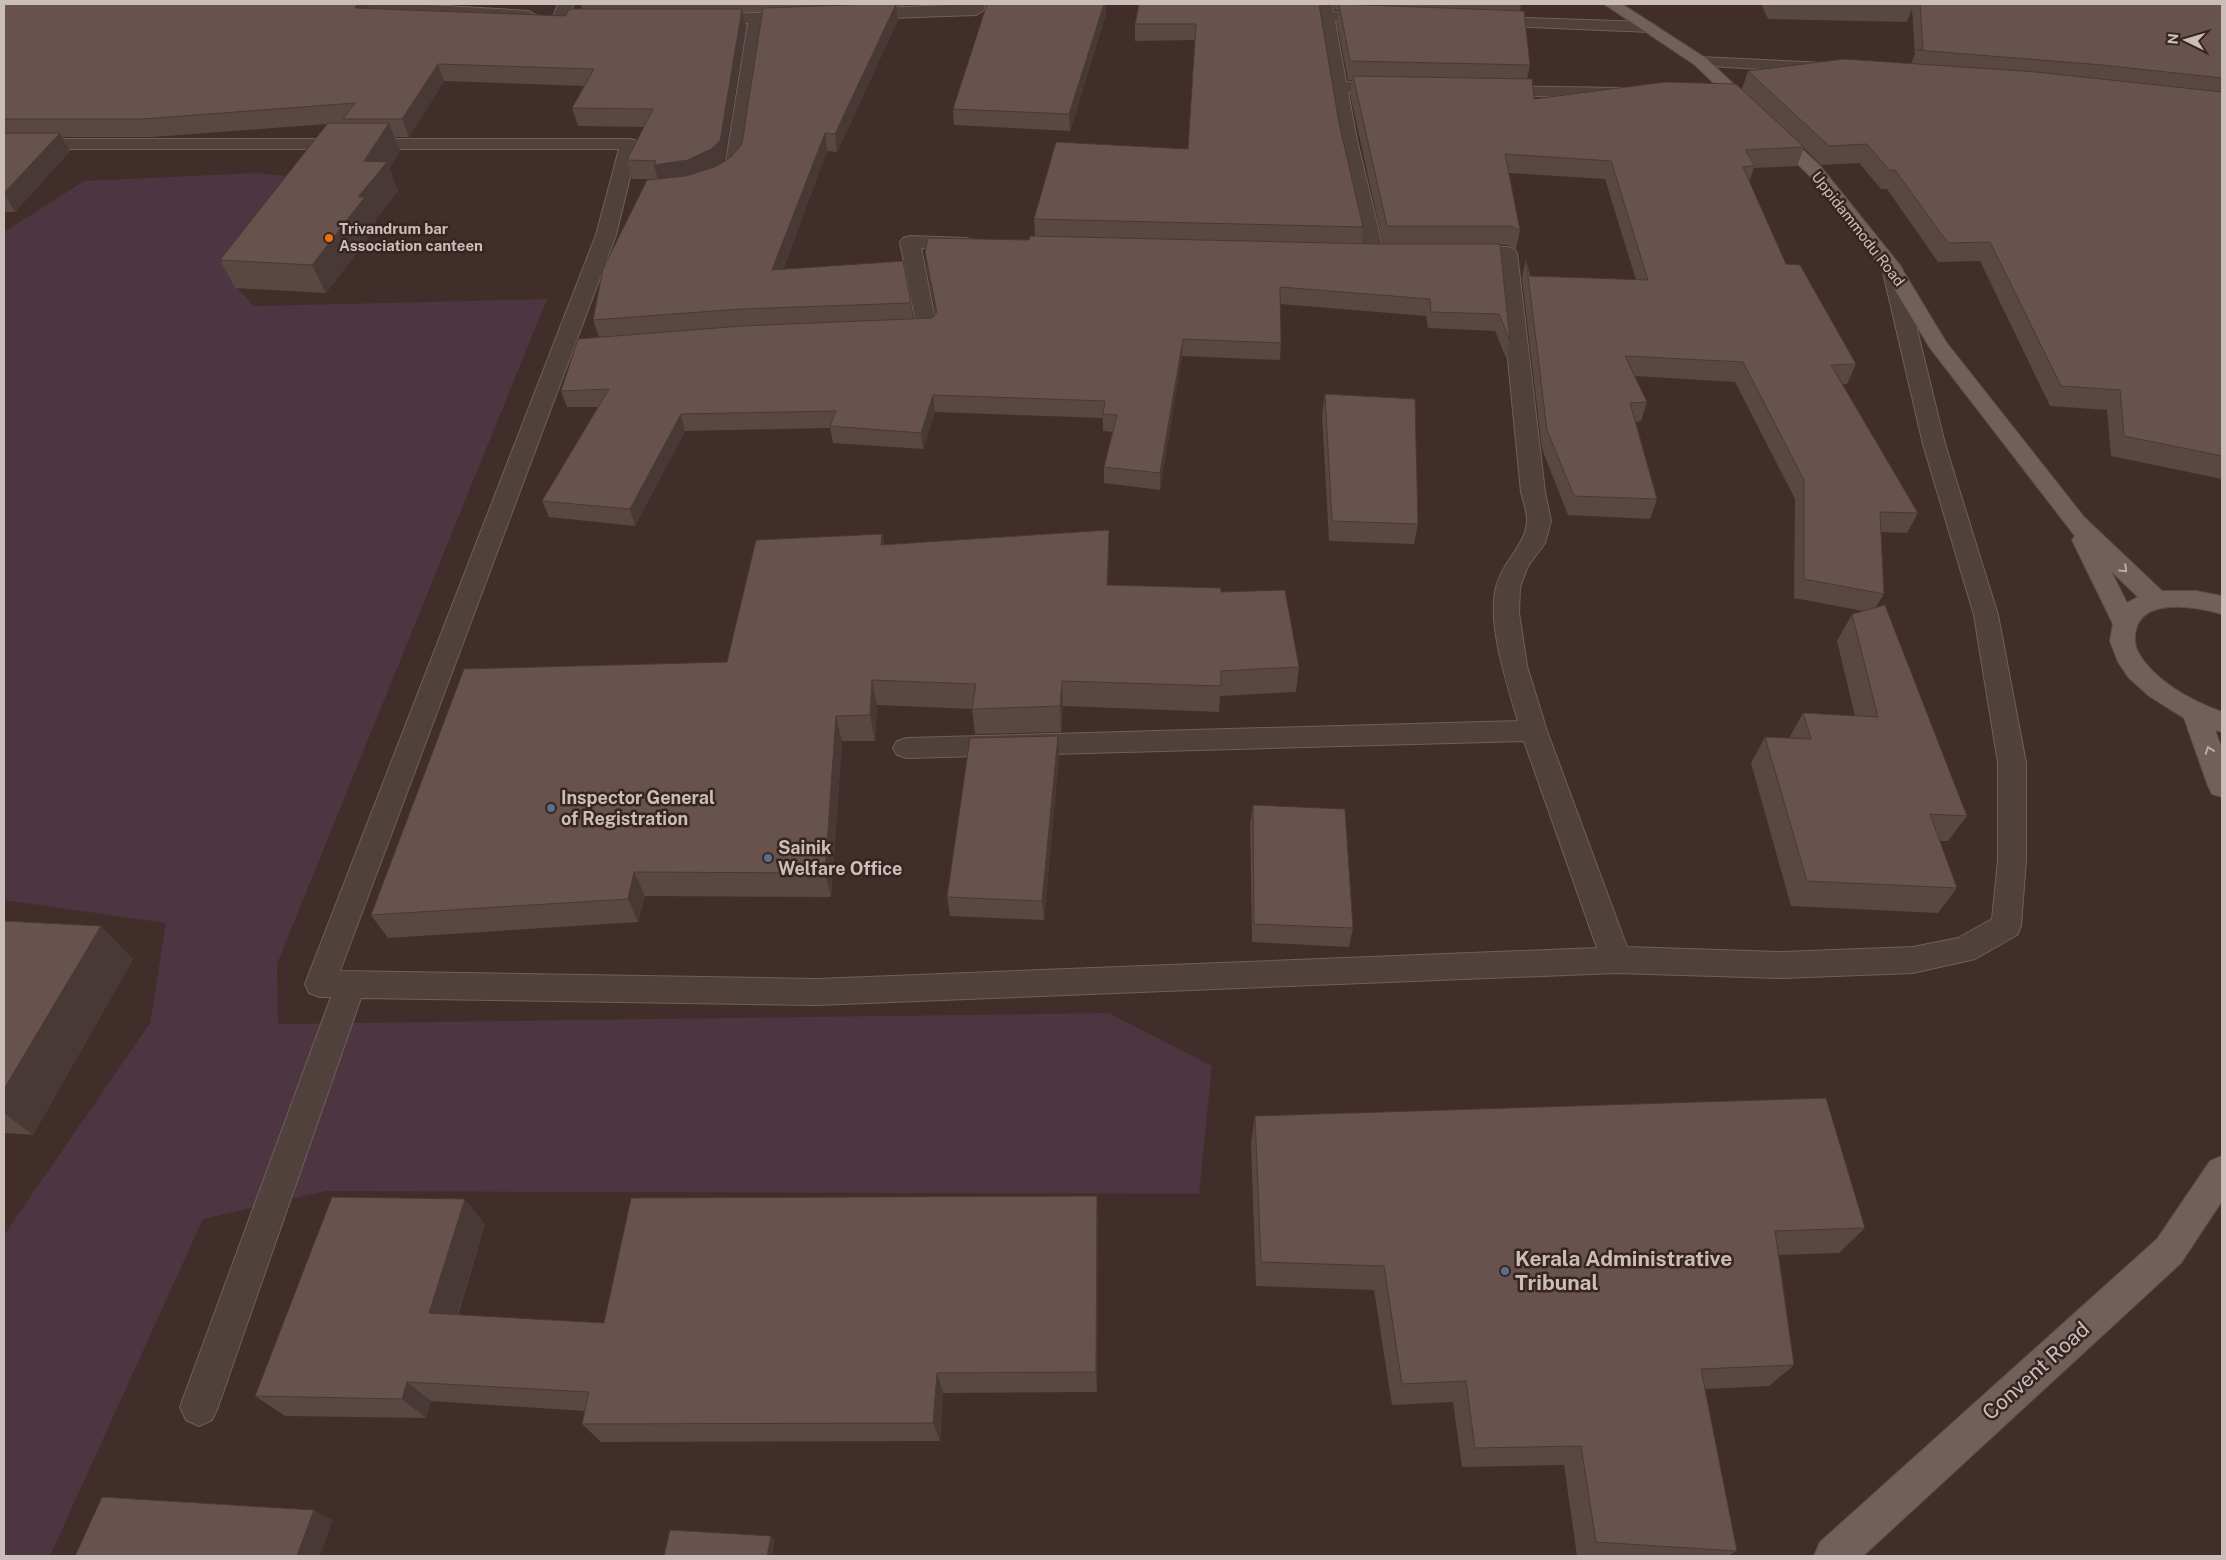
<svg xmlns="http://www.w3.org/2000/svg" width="2226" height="1560" viewBox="0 0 2226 1560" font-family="'Public Sans',sans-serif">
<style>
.green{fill:#4d3541}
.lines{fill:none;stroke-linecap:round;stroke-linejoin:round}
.minor-casing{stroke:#6f5f5b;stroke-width:2}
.major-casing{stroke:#5b4a47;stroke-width:2}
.minor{fill:#51413d;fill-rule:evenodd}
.major{fill:#715f5b;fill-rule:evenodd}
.wall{fill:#594742;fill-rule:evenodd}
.shaded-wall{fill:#493936}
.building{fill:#68524d;stroke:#493936}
.oneway{stroke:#b9aba7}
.food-dot{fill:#e8710a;stroke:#372522;stroke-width:2}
.service-dot{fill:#5c6f8a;stroke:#372522;stroke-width:2}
.labels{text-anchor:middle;stroke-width:5;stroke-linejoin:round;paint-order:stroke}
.far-poi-label{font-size:15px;font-weight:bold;fill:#cbbeba;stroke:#372522;text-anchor:start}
.far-street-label{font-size:15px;fill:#cbbeba;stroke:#372522}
.poi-label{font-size:18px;font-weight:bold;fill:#cbbeba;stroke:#372522;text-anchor:start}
.near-poi-label{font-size:21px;font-weight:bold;fill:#cbbeba;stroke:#372522;text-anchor:start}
.near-street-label{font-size:21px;fill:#cbbeba;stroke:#372522}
</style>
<rect width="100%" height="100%" fill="#412d29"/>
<!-- green -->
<polygon class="green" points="257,173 302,178 238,289 254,306 547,299 277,964 278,1024 1109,1013 1212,1066 1199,1194 326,1191 203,1219 50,1556 4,1556 4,1235 150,1023 166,923 4,900 4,232 84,181"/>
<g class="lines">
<defs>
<g id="minor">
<polygon points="268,4 413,4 529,11 537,16 529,21 461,15 276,9"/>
<polygon points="558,4 574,4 566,22 560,24 552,19"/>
<polygon points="969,4 985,4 984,10 976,15 860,19 852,14 860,9"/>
<polygon points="1316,4 1332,4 1333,12 1376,13 1384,18 1376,23 1335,21 1346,82 1389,84 1395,85 1397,89 1395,93 1389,94 1348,92 1357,140 1384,253 1381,257 1367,257 1364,253 1339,140"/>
<path d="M799,12L807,17L805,20L764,22L744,161C737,174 727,187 711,183L708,179C713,172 721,169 726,161L748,23L707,24L699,19L707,14Z"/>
<polygon points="1489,17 1650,22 1658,27 1650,32 1483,25 1481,22 1483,19"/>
<polygon points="1701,57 1824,63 1830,64 1832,68 1830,72 1824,73 1695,65 1693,62 1695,59"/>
<polygon points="1497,86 1624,88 1630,89 1632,93 1630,97 1624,98 1491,95 1489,91 1491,87"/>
<path d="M4,139H629L635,140L638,144L616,235L340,971L817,979L1597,948L1524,741L907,758L897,755L893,748L897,741L907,738L1518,721C1507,684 1487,625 1496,587C1502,562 1525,546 1527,522C1528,513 1523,501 1521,492L1498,259L1457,257L1454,253L1457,249L1464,247H1507L1514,249L1517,253L1545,492L1551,521L1545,543L1528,566L1520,587L1519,613L1527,666L1547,731L1627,947L1782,952L1913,947L1958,938L1992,919L1998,860V763L1974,615L1923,444L1882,268L1885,264H1899L1902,268L1945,444L1998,615L2026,763V860L2021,926L2017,935L1975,959L1913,973L1782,978L1616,973L817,1005L361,998L218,1407L212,1420L199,1426L186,1420L180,1407L331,997H320L309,993L305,984L596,235L619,149H4Z"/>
<path d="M910,236L966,238L973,240L976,244L973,248L966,250L921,248L937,329L934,333C921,337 906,338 893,334L890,330L893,326L916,323L900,242L903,238Z"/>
</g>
<g id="major">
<path d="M1604,4H1622L1707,59L1821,167L1899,264L1946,342L2084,517L2162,591H2196L2222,596V614C2200,608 2148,597 2137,626C2134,634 2134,645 2138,652C2154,681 2192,701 2222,712V732L2215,730L2222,749V797L2212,794L2208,786L2184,718L2149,696L2128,677L2118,662L2110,641L2113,624L2072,540L2075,536L1930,348L1883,270L1809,175L1695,65ZM2111,571L2138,597L2127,603Z"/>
<polygon points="2222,1156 2222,1201 2181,1263 1863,1556 1814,1556 1820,1542 2157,1239 2210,1161"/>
</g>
</defs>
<!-- minor casing -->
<use href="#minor" class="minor-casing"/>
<!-- major casing -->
<use href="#major" class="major-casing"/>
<!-- minor -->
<use href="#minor" class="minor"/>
<!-- major -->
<use href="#major" class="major"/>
</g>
<!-- wall -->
<g class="wall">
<path d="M4,4H367L369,8L565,16L582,9L581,4H905L904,6H896L898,20L837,152L827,151L783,270L911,303L913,319L932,318L936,313L927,268L925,252L1029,240L1035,236L1034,219L1188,149L1195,40L1135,41V24L1319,4L1339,123L1363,227L1361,244H1383L1350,94L1352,80H1348L1337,23L1339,10H1335L1333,4H1521L1520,10L1530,65L1527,79L1534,99L1742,89L1748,71L1911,64L1915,54L1912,9L1907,22L1768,19L1761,4H2222V479L2111,456L2107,410L2050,406L1980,261L1938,262L1887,189H1881L1859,163L1821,165L1804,148L1797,166L1754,168L1749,182L1786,264L1856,364L1847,384H1842L1918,513L1907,533L1881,532L1884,594L1876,607L1967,816L1948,841H1940L1957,888L1938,913L1791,906L1751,763L1765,737L1789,738L1803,713L1855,716L1837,641L1852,614L1863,611L1794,598L1795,499L1735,382L1635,376L1647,402L1641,421L1636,422L1657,499L1650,519L1568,515L1542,449L1522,278L1526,259L1530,276L1636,280L1605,179L1509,173L1520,230L1516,249L1507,245H1500L1510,341L1506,358L1495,331L1428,328L1426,316L1280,304L1281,343L1280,360L1182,356L1160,490L1104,483V467L1113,432L1103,431V418L935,412L923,449L833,443L830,428L685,431L635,526L549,517L542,501L598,407H567L561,391L599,337L593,320L657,179H632L627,160L644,127L578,126L572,108L584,86L444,81L409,137H395L400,151L389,168L398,191L375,220L377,226L326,293L235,288L220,260L327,124L153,137H63L70,151L15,212H4ZM743,12H762L742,144L731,157L717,166L724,159L746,26Z"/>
<polygon points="987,4 1106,4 1106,14 1070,131 954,125 953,109"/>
<polygon points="1325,394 1418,524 1414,544 1329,541 1322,414"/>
<polygon points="1109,530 1108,585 1221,592 1299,667 1296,692 1220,696 1219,712 1063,706 1061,732 975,734 972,709 877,705 875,741 842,741 831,897 645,896 638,922 388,938 371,915 727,662 882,534 884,545"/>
<polygon points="1058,736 1059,756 1044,920 950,916 947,897"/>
<polygon points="1253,805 1353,928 1349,947 1252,942 1250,824"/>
<polygon points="4,921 133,959 33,1135 4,1133"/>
<polygon points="1255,1116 1865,1228 1839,1253 1779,1255 1794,1365 1769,1386 1705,1389 1737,1551 1728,1556 1577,1556 1564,1465 1462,1467 1453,1402 1392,1405 1374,1290 1256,1286 1251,1144"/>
<polygon points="1098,1220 1097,1392 943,1393 940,1441 601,1442 582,1424 585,1411 431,1401 426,1418 285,1416 255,1396 485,1224 458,1315 604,1323"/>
</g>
<!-- shaded-wall -->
<g class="shaded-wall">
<polygon points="358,4 367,4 371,14 355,8"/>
<polygon points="896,4 898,20 837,152 835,134"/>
<polygon points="1104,4 1106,4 1106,14 1070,131 1069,114"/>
<polygon points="742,9 746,26 724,159 715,168 693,178 659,183 654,165"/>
<polygon points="438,64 444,81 409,137 402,119"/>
<polygon points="389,123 400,151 389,168 398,191 375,220 377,226 326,293 312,265 358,197 364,161"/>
<polygon points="60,133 70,151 15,212 4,193"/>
<polygon points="825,133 827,151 776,289 772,270"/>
<polygon points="1183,339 1182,356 1160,490 1160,473"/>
<polygon points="933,395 935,412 923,449 921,433"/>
<polygon points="681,414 685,431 635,526 630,509"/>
<polygon points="1109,530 1109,556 1107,611 1107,585"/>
<polygon points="882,534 886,560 881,545"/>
<polygon points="872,680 877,705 875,741 870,715"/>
<polygon points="1062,681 1063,706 1061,732 1060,706"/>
<polygon points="836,716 842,741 831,897 825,873"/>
<polygon points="1058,736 1059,756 1044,920 1042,901"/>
<polygon points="634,872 645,896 638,922 628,899"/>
<polygon points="101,926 133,959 33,1135 4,1113 4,1089"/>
<polygon points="1097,1196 1098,1220 1097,1392 1096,1372"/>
<polygon points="465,1199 485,1224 451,1334 429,1313"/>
<polygon points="937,1373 943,1393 940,1441 933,1423"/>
<polygon points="407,1382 431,1401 426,1418 402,1399"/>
<polygon points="314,1510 333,1520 320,1556 297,1556"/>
<polygon points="771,1536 775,1541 772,1556 767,1556"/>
</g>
<!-- building -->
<g class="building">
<polygon points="4,4 358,4 355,8 565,16 570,9 742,9 720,141 711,149 688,160 654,165 656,161 627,160 653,109 572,108 594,69 438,64 402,119 343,119 355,103 143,119 4,119"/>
<polygon points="875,4 896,4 835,134 825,133 772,270 903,261 911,303 741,309 593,320 603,269 647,180 686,176 717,166 731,157 742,144 763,8"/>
<polygon points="987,4 1104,4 1069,114 953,109"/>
<polygon points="1139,4 1319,4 1339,123 1363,227 1034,219 1056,142 1188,149 1196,24 1135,24"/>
<polygon points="1339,4 1524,11 1530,65 1350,61"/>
<polygon points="1920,4 2222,4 2222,78 2102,65 1917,50 1923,49"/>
<polygon points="1844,59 2036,72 2222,92 2222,456 2124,436 2120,390 2061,386 1990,242 1948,243 1895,170 1889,170 1867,144 1829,146 1748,71"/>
<polygon points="1353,76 1532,79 1534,99 1665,82 1736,84 1804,147 1745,150 1755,166 1743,167 1786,264 1800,265 1856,364 1831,365 1918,513 1880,512 1884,594 1804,579 1804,480 1743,362 1625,356 1647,402 1630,403 1657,499 1574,496 1547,430 1526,259 1530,276 1648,280 1611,161 1505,154 1520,230 1511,226 1387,226"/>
<polygon points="328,123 389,123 364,161 387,162 358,197 365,197 312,265 220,260"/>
<polygon points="4,133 60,133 4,193"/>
<polygon points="1030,236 1376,244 1500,244 1510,341 1499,314 1431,312 1430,299 1280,287 1281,343 1183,339 1160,473 1104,467 1117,415 1103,414 1105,401 933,395 921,433 830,426 836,411 681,414 630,509 542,501 609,389 561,391 578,339 741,326 932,318 937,312 925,252 928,238 1029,240"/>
<polygon points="1325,394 1415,399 1418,524 1332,521"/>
<polygon points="1109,530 1107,585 1221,588 1221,592 1285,590 1299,667 1221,671 1221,686 1062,681 1060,706 972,709 976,684 872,680 870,715 836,716 825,873 634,872 628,899 371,915 464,669 727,662 756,540 882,534 881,545"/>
<polygon points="1885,605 1967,816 1930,814 1957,888 1807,881 1765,737 1811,739 1803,713 1878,717 1852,614"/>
<polygon points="1058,736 1042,901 947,897 970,738"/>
<polygon points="1253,805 1345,809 1353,928 1254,924"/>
<polygon points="4,921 101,926 4,1089"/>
<polygon points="1826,1098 1865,1228 1775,1231 1794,1365 1701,1369 1737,1551 1596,1542 1581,1446 1475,1448 1466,1381 1402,1384 1384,1266 1261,1262 1255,1116"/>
<polygon points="1097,1196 1096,1372 937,1373 933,1423 582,1424 589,1392 407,1382 402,1399 255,1396 332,1197 465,1199 429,1313 604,1323 631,1198"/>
<polygon points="102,1497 314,1510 297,1556 75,1556"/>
<polygon points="670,1530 771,1536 767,1556 664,1556"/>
</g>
<!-- one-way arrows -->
<defs><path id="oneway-chevron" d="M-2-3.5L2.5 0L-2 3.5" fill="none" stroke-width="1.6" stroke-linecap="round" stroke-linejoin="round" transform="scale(1.25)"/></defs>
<g class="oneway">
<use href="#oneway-chevron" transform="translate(2124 569) rotate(44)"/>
<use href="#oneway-chevron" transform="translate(2209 750) rotate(-110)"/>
</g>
<!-- markers -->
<circle class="food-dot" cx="329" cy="238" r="5"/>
<g class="service-dot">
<circle cx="551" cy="808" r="5"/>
<circle cx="768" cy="858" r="5"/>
<circle cx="1505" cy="1271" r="5"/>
</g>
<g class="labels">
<!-- far-poi labels -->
<g class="far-poi-label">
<text x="339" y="234">Trivandrum bar<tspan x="339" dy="17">Association canteen</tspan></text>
</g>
<!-- far-street labels -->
<g class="far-street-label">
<text transform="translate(1858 229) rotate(52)" y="5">Uppidammodu Road</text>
</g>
<!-- poi labels -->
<g class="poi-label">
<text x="561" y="804">Inspector General<tspan x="561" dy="21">of Registration</tspan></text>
<text x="778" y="854">Sainik<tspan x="778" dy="21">Welfare Office</tspan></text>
</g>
<!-- near-poi labels -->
<g class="near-poi-label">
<text x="1515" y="1266">Kerala Administrative<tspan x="1515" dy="24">Tribunal</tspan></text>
</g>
<!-- near-street labels -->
<g class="near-street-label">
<text transform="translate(2036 1371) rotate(-42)" y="7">Convent Road</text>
</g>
</g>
<!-- border -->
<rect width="2226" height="1560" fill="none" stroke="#cbbeba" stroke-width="10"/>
<!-- north arrow -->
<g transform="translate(2186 40) rotate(275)" stroke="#372522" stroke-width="4" paint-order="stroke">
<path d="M0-4L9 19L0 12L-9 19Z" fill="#cbbeba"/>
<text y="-8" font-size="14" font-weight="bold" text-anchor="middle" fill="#cbbeba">N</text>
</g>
</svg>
